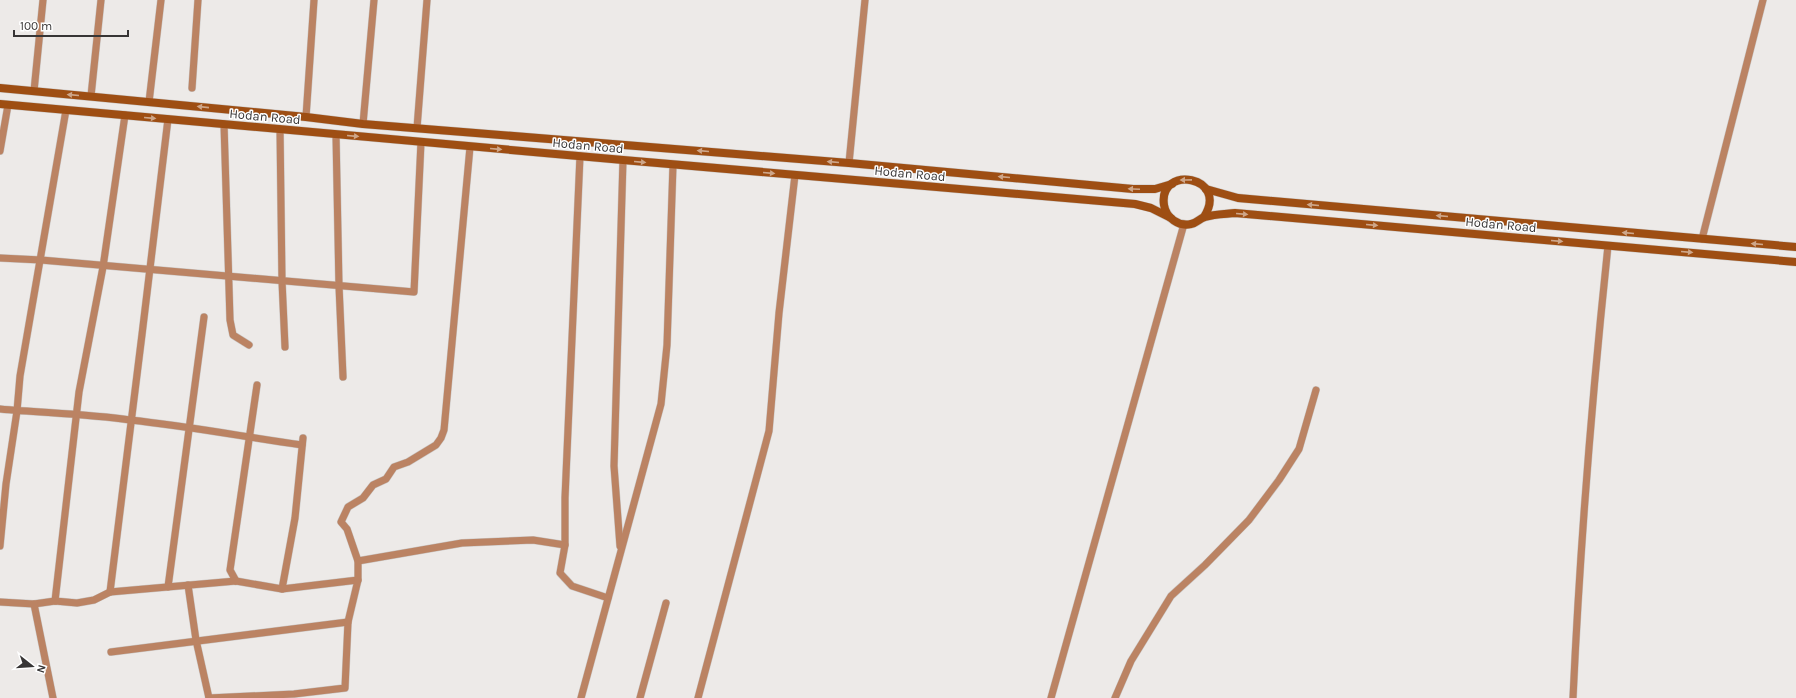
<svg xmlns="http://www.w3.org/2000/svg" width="1796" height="698" viewBox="0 0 1796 698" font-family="Karla,sans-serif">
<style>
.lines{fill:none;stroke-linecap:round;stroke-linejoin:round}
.street-casing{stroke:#c9c6c4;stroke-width:8}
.secondary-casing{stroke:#c9c6c4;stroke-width:9}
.street{stroke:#bb8363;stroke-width:7}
.secondary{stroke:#9e4e13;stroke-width:8}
.oneway{fill:#cea689}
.labels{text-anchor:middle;stroke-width:3;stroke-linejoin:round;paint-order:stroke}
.street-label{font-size:13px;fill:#373535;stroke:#fff}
</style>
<rect width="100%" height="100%" fill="#edeae8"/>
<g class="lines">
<defs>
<g id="street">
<polyline points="192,88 198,0"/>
<polyline points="34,91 43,0"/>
<polyline points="91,96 101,0"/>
<polyline points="149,102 161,0"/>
<polyline points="306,117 314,0"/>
<polyline points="224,124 230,320 233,335 249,345"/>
<polyline points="363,124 374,0"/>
<polyline points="417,128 427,0"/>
<polyline points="280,129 282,281 285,347"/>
<polyline points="336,135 339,286 343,377"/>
<polyline points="0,151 8,105"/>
<polyline points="580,156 565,498 565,545 560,573 572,586 608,598"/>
<polyline points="849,163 865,0"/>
<polyline points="1702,239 1763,0"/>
<polyline points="0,258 41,260 414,292 421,142"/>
<path d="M0,409C44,413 87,414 130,420C188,426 245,437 302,445"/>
<polyline points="0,546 6,484 17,411 20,376 66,110"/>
<polyline points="620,546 614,466 623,160"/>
<polyline points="358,561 462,543 533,540 565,545"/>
<polyline points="236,581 230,570 257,385"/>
<polyline points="188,585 196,640 209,698"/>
<polyline points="168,587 204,317"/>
<polyline points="282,589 295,518 303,438"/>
<path d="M110,592C129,434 150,277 168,119"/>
<polyline points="55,601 79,392 103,267 125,115"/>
<polyline points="0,602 34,604 55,601 77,603 94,600 110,592 236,581 282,589 358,580"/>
<polyline points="34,604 53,698"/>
<polyline points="111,652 348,622"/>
<polyline points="209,698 294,694 345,688 348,622 358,580 358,561 347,529 341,522 348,507 363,498 373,485 386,479 394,467 408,462 436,445 441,438 444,430 470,147"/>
<polyline points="581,698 661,404 667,345 673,165"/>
<polyline points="640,698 666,603"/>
<polyline points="698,698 769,431 779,313 795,175"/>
<polyline points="1051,698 1184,224"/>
<polyline points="1115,698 1131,661 1171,596 1205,565 1249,520 1279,480 1299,449 1316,390"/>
<path d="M1573,698C1580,547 1592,396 1608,246"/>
</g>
<g id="secondary">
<polyline points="0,88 306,117 363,124 849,163 1133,189 1155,189 1172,184"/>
<polyline points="0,104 623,160 1135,204 1151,208 1171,218"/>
<polyline points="1206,189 1238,198 1796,247"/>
<path d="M1204,217C1230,176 1158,164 1164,205C1166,218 1179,227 1191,224C1197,223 1200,218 1205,217C1214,214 1226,214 1235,213L1796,262"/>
</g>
</defs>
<!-- street casing -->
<use href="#street" class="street-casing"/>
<!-- secondary casing -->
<use href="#secondary" class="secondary-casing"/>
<!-- street -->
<use href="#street" class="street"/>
<!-- secondary -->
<use href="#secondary" class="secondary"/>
</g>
<!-- one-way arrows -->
<defs><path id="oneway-solid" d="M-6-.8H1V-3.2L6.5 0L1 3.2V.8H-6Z"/></defs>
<g class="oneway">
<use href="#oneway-solid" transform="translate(73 95) rotate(-175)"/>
<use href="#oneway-solid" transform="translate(203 107) rotate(-174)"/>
<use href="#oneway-solid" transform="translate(150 118) rotate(5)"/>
<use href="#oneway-solid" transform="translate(353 136) rotate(5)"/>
<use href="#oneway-solid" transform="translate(496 149) rotate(5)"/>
<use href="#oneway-solid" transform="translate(703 151) rotate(-175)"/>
<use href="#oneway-solid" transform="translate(640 162) rotate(5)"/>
<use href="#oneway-solid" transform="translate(833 162) rotate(-175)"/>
<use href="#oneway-solid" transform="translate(769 173) rotate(5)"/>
<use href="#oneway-solid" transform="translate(1004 177) rotate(-175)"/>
<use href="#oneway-solid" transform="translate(1186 180) rotate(179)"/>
<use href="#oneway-solid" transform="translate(1134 189) rotate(-178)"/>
<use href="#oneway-solid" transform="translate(1313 205) rotate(-175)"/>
<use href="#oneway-solid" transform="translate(1242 214) rotate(5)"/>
<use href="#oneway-solid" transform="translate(1442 216) rotate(-175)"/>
<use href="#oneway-solid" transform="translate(1372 225) rotate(5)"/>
<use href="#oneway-solid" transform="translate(1628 233) rotate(-175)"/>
<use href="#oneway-solid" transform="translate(1557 241) rotate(5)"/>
<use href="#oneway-solid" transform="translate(1757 244) rotate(-175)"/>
<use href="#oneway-solid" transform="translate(1687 252) rotate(5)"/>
</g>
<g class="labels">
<!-- street labels -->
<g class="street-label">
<text transform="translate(265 116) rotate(5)" y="5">Hodan Road</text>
<text transform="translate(588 145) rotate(5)" y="5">Hodan Road</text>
<text transform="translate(910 173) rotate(5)" y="5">Hodan Road</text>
<text transform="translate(1501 224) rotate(5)" y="5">Hodan Road</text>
</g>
</g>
<!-- north arrow -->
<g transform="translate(32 666) rotate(107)" stroke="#ffffff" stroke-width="3" paint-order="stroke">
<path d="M0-3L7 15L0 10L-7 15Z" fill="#373535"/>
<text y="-6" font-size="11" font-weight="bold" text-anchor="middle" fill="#373535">N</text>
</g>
<!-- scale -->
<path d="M14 30v6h114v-6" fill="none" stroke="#373535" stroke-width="2"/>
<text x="20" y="30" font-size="12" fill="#373535" stroke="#ffffff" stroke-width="3" paint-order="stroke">100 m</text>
</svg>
